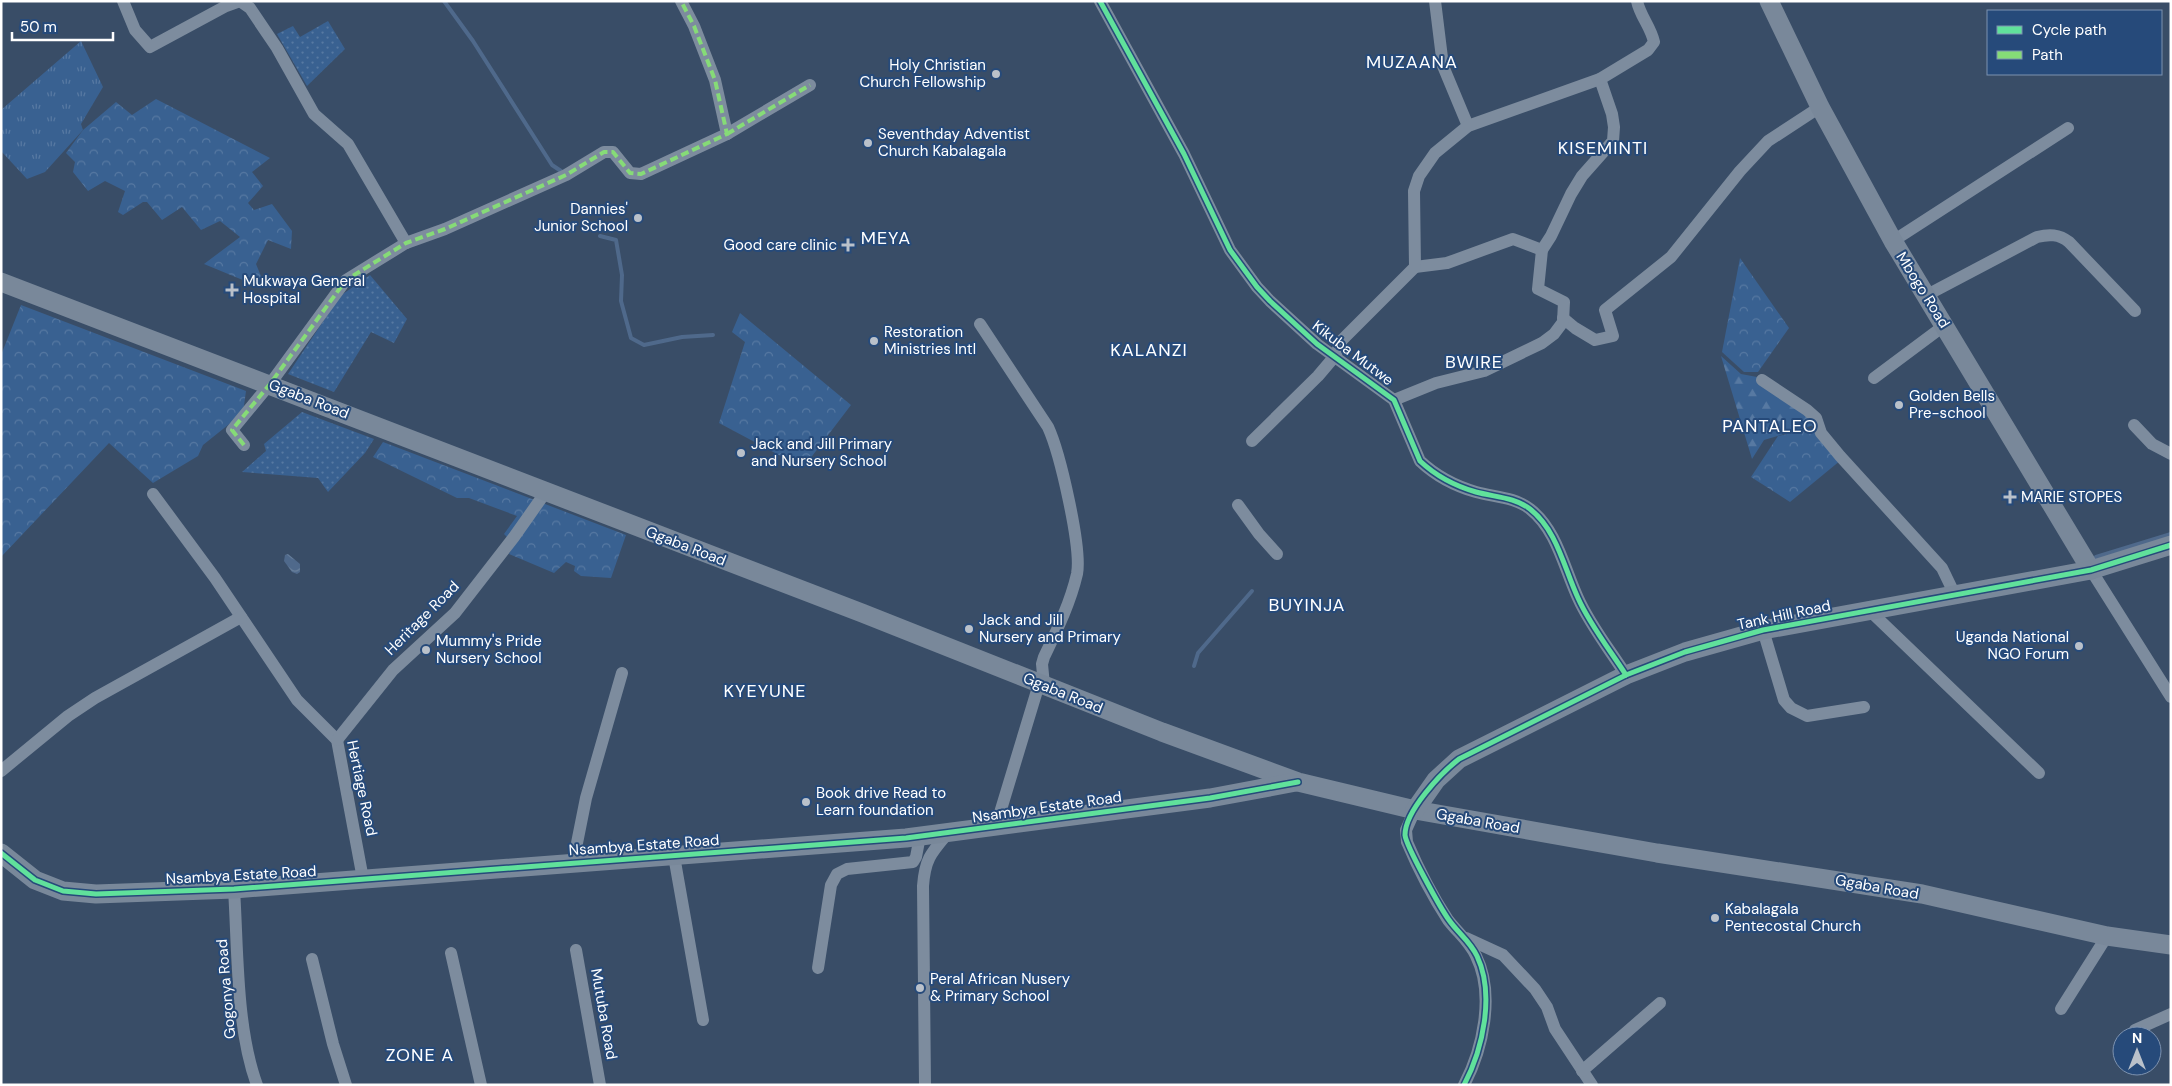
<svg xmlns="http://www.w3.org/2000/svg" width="2172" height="1086" viewBox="0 0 2172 1086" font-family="'DM Sans',sans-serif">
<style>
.grass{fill:url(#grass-tufts)}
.forest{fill:url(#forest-firs)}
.park{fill:url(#park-crowns)}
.garden{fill:url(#garden-dots)}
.water{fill:url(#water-waves)}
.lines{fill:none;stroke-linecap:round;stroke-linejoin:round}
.stream{stroke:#4f698b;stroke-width:4}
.street{stroke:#7d8c9e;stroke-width:12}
.secondary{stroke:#79889a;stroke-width:19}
.quiet{stroke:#86db77;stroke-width:4;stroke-dasharray:8 4;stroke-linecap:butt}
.cycleway-casing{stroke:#264a7a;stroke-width:8}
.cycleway{stroke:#60e19b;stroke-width:5}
.poi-dot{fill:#bac1ca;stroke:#264a7a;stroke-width:2}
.labels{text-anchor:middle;stroke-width:4;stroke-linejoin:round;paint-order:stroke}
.poi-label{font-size:15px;fill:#fff;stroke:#264a7a;text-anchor:start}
.street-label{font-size:15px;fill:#fff;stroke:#264a7a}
.quarter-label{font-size:18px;letter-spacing:1px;fill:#fff;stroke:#264a7a}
</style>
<defs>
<pattern id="grass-tufts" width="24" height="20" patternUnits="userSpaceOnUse" patternTransform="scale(1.25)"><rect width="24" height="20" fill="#396191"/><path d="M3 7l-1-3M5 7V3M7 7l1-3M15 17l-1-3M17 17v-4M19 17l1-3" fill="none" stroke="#5779a2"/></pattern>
<pattern id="forest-firs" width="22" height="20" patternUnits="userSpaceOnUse" patternTransform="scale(1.25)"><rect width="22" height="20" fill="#396191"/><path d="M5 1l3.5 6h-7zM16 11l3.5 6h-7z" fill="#5779a2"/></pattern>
<pattern id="park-crowns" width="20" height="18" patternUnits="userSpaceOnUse" patternTransform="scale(1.25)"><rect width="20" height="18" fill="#396191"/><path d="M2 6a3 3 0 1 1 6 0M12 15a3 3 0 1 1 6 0" fill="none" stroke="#5779a2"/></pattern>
<pattern id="garden-dots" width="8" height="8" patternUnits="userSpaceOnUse" patternTransform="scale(1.25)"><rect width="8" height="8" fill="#396191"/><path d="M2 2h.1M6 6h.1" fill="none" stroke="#5779a2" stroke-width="1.8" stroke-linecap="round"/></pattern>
<pattern id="water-waves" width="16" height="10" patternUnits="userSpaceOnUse" patternTransform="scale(1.25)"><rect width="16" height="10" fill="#4f698b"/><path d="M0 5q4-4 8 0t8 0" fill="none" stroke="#69809c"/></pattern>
</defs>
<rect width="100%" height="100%" fill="#394d67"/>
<!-- grass -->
<polygon class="grass" points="81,41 103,87 81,124 83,130 45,172 27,179 1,151 1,110"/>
<!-- forest -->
<polygon class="forest" points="1721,356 1741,374 1757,377 1814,418 1814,425 1764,440 1752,459"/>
<!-- park -->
<g class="park">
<polygon points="156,99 270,158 252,172 263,186 248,203 254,210 272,204 292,231 291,249 268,240 256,264 263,281 257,286 204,264 240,237 220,221 201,230 182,207 162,220 147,202 143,202 123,215 118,212 125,191 105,181 88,191 73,172 75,162 66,153 83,130 116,102 132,115"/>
<polygon points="1740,258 1789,328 1758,372 1744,372 1722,352"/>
<polygon points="21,305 246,391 243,413 203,445 198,456 153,483 109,443 1,557 1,355"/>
<polygon points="740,313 851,405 803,468 719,423 745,342 732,332"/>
<polygon points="1815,428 1841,460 1790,502 1751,477 1778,436"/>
<polygon points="383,442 626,535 611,578 581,576 574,571 575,566 566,562 554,573 509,554 514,544 504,534 517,516 469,498 457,498 373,457"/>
</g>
<!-- garden -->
<g class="garden">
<polygon points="328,21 345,49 307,86 277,34 293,26 300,37"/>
<polygon points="370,275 407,319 394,343 371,332 334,392 288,374 340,296"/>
<polygon points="302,412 374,439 365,453 328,492 318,478 242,472 266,451 264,444"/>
</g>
<!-- water -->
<polygon class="water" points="288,554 300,564 300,572 297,574 292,572 284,561 285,555"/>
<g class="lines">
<!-- stream -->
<g class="stream">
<polyline points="444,1 473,41 552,165 564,173"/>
<polyline points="600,236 616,240 622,275 621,301 631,338 644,345 682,337 713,335"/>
<polyline points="2096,557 2171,534"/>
<polyline points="1194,666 1198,653 1252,591"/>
</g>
<!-- street -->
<g class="street">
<polyline points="123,1 135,30 150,47 226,6 240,1"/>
<polyline points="240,1 250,8 277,48 314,114 348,144 406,243"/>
<path d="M1100,1L1184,154L1230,250L1257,287L1270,301L1317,344L1394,400L1420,461C1436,476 1455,486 1476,492C1494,497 1515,497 1530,509C1557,530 1564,568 1578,598C1590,625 1610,650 1626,675"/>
<polyline points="1435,1 1443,66 1468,126"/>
<polyline points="727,134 810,85"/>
<polyline points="1893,241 2068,128"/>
<polyline points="1415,267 1447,263 1513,239 1542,250"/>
<path d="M1927,295L2037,237C2049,234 2059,234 2069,242L2135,311"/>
<polyline points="1563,318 1575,328 1595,340 1613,336 1605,310 1671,257 1740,171 1768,141 1820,107"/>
<path d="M980,324L1048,427C1060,453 1082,548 1077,574C1070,604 1057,630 1044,657L1042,664L1044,685"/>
<polyline points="1874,378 1945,325"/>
<polyline points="1762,380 1807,410 1816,418 1821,433 1840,456 1942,568 1955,595"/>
<polyline points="1394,400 1436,383 1484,371 1542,343 1554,334 1563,322 1564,302 1538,289 1542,250 1551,236 1571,194 1582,176 1613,141 1614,127 1612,114 1600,79"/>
<polyline points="2134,425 2152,444 2171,454"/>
<path d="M1252,441L1318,376L1335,356L1342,340L1415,267L1414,191L1419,176L1435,153L1468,126L1600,79L1648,50L1654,42C1651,27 1640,16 1637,1"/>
<polyline points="244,445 232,430 270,384 346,280 406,243 445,229 566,175 604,152 613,152 630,173 641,174 727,134 715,80 694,26 681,1"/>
<polyline points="153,494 215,578 297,700 337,740 363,879"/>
<polyline points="1238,505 1259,534 1277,554"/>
<polyline points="2091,570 2171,697"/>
<polyline points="1869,610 2039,773"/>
<polyline points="1763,630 1784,700 1791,708 1807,716 1864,707"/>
<polyline points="337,740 393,670 455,613 514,537 545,493"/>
<polyline points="1,771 68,716 95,698 241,617"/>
<path d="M1415,810L1406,830L1407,842C1418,868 1433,897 1448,920C1458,933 1469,941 1476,956C1495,994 1483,1049 1464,1085"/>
<polyline points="996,826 1039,684"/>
<polyline points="674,856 703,1020"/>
<polyline points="573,863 586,798 622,673"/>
<path d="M234,889C238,951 236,1028 257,1085"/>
<polyline points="1466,938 1503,955 1535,989 1547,1007 1555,1029 1592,1085"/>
<polyline points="576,950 600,1085"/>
<polyline points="451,953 481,1085"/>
<polyline points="312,959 333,1044 346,1085"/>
<polyline points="818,968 831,885 837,874 847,869 913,862 916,857 920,836"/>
<polyline points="2061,1009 2107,936"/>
<polyline points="2135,1030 2171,1014"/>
<polyline points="1582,1071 1660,1003"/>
<path d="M925,1085L923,886C925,859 931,853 948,833"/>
</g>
<!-- secondary -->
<g class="secondary">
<polyline points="1769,1 1820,107 1893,241 2091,570"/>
<polyline points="1,282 862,613 1162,732 1298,782 1415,810 1657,853 1922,894 2107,936 2171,945"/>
<polyline points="1415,810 1436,780 1459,759 1626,675 1685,652 1763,630 2091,570 2171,545"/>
<polyline points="1,853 35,880 63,891 96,894 234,889 906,838 1210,798 1296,782"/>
</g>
<!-- quiet -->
<g class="quiet">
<polyline points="727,134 810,85"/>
<polyline points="244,445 232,430 270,384 346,280 406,243 445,229 566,175 604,152 613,152 630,173 641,174 727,134 715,80 694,26 681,1"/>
</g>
<defs>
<g id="cycleway">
<path d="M1100,1L1184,154L1230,250L1257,287L1270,301L1317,344L1394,400L1420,461C1436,476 1455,486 1476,492C1494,497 1515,497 1530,509C1557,530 1564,568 1578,598C1590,625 1610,650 1626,675"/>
<polyline points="1,853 35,880 63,891 96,894 234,889 906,838 1210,798 1298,782"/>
<path d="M1464,1085C1483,1049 1495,994 1477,956C1470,941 1458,933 1449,920C1441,909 1406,846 1405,835C1405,811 1441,773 1459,759L1626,675L1685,652L1763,630L2091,570L2171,545"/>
</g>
</defs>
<!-- cycleway casing -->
<use href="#cycleway" class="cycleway-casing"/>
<!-- cycleway -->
<use href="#cycleway" class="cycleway"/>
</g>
<!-- markers -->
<g class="poi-dot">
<circle cx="996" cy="74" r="5"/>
<circle cx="868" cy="143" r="5"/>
<circle cx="638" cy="218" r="5"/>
<path d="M845.5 237.5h5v5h5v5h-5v5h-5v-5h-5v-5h5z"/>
<path d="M229.5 282.5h5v5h5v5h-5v5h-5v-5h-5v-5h5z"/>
<circle cx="874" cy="341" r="5"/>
<circle cx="1899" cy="405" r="5"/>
<circle cx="741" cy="453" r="5"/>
<path d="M2007.5 489.5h5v5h5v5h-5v5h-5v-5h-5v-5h5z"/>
<circle cx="969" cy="629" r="5"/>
<circle cx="2079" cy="646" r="5"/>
<circle cx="426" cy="650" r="5"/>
<circle cx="806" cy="802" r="5"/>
<circle cx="1715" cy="918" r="5"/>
<circle cx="920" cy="988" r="5"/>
</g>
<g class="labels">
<!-- poi labels -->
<g class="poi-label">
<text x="986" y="70" text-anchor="end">Holy Christian<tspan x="986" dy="17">Church Fellowship</tspan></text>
<text x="878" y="139">Seventhday Adventist<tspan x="878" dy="17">Church Kabalagala</tspan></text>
<text x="628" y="214" text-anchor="end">Dannies'<tspan x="628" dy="17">Junior School</tspan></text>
<text x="837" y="250" text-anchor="end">Good care clinic</text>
<text x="243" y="286">Mukwaya General<tspan x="243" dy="17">Hospital</tspan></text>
<text x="884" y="337">Restoration<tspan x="884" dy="17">Ministries Intl</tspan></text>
<text x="1909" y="401">Golden Bells<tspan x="1909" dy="17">Pre-school</tspan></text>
<text x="751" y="449">Jack and Jill Primary<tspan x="751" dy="17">and Nursery School</tspan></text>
<text x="2021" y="502">MARIE STOPES</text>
<text x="979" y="625">Jack and Jill<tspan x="979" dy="17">Nursery and Primary</tspan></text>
<text x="2069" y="642" text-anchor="end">Uganda National<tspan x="2069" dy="17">NGO Forum</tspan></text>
<text x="436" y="646">Mummy's Pride<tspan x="436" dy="17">Nursery School</tspan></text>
<text x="816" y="798">Book drive Read to<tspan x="816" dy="17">Learn foundation</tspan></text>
<text x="1725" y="914">Kabalagala<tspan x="1725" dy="17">Pentecostal Church</tspan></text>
<text x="930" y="984">Peral African Nusery<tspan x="930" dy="17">&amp; Primary School</tspan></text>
</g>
<!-- street labels -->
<g class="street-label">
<text transform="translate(1923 290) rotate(58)" y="5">Mbogo Road</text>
<text transform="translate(1353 353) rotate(37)" y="5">Kikuba Mutwe</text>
<text transform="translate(309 399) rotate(21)" y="5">Ggaba Road</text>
<text transform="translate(686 546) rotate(21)" y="5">Ggaba Road</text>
<text transform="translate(1784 615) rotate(-12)" y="5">Tank Hill Road</text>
<text transform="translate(422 618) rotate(-45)" y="5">Heritage Road</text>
<text transform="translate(1063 693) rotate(22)" y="5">Ggaba Road</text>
<text transform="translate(362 788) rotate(78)" y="5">Hertiage Road</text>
<text transform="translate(1047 807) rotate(-8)" y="5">Nsambya Estate Road</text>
<text transform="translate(1478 821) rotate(10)" y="5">Ggaba Road</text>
<text transform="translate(644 845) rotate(-4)" y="5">Nsambya Estate Road</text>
<text transform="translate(241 875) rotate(-3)" y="5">Nsambya Estate Road</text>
<text transform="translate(1877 887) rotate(10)" y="5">Ggaba Road</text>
<text transform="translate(226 989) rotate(-95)" y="5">Gogonya Road</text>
<text transform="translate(604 1014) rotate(80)" y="5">Mutuba Road</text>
</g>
<!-- quarter labels -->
<g class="quarter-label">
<text x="1412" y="68">MUZAANA</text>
<text x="1603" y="154">KISEMINTI</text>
<text x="886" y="244">MEYA</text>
<text x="1149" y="356">KALANZI</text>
<text x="1474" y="368">BWIRE</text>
<text x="1770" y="432">PANTALEO</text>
<text x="1307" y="611">BUYINJA</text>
<text x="765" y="697">KYEYUNE</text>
<text x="420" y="1061">ZONE A</text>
</g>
</g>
<!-- border -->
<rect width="2172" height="1086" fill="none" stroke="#ffffff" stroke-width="5"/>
<!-- legend -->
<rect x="1987" y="10" width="175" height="65" fill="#264a7a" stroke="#7d92af"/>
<rect x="1997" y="26" width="25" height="8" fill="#60e19b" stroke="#7d92af"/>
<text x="2032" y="35" font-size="15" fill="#ffffff">Cycle path</text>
<rect x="1997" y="51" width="25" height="8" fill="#86db77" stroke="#7d92af"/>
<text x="2032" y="60" font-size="15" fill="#ffffff">Path</text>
<!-- north arrow -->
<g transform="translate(2137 1051)"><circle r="24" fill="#264a7a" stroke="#7d92af"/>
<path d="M0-4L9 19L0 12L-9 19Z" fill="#bac1ca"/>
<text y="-8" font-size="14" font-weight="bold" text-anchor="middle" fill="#ffffff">N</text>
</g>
<!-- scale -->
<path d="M12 32v8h101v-8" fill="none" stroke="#ffffff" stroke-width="2.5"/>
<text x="20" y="32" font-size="15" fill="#ffffff" stroke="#264a7a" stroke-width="4" paint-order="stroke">50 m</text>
</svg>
